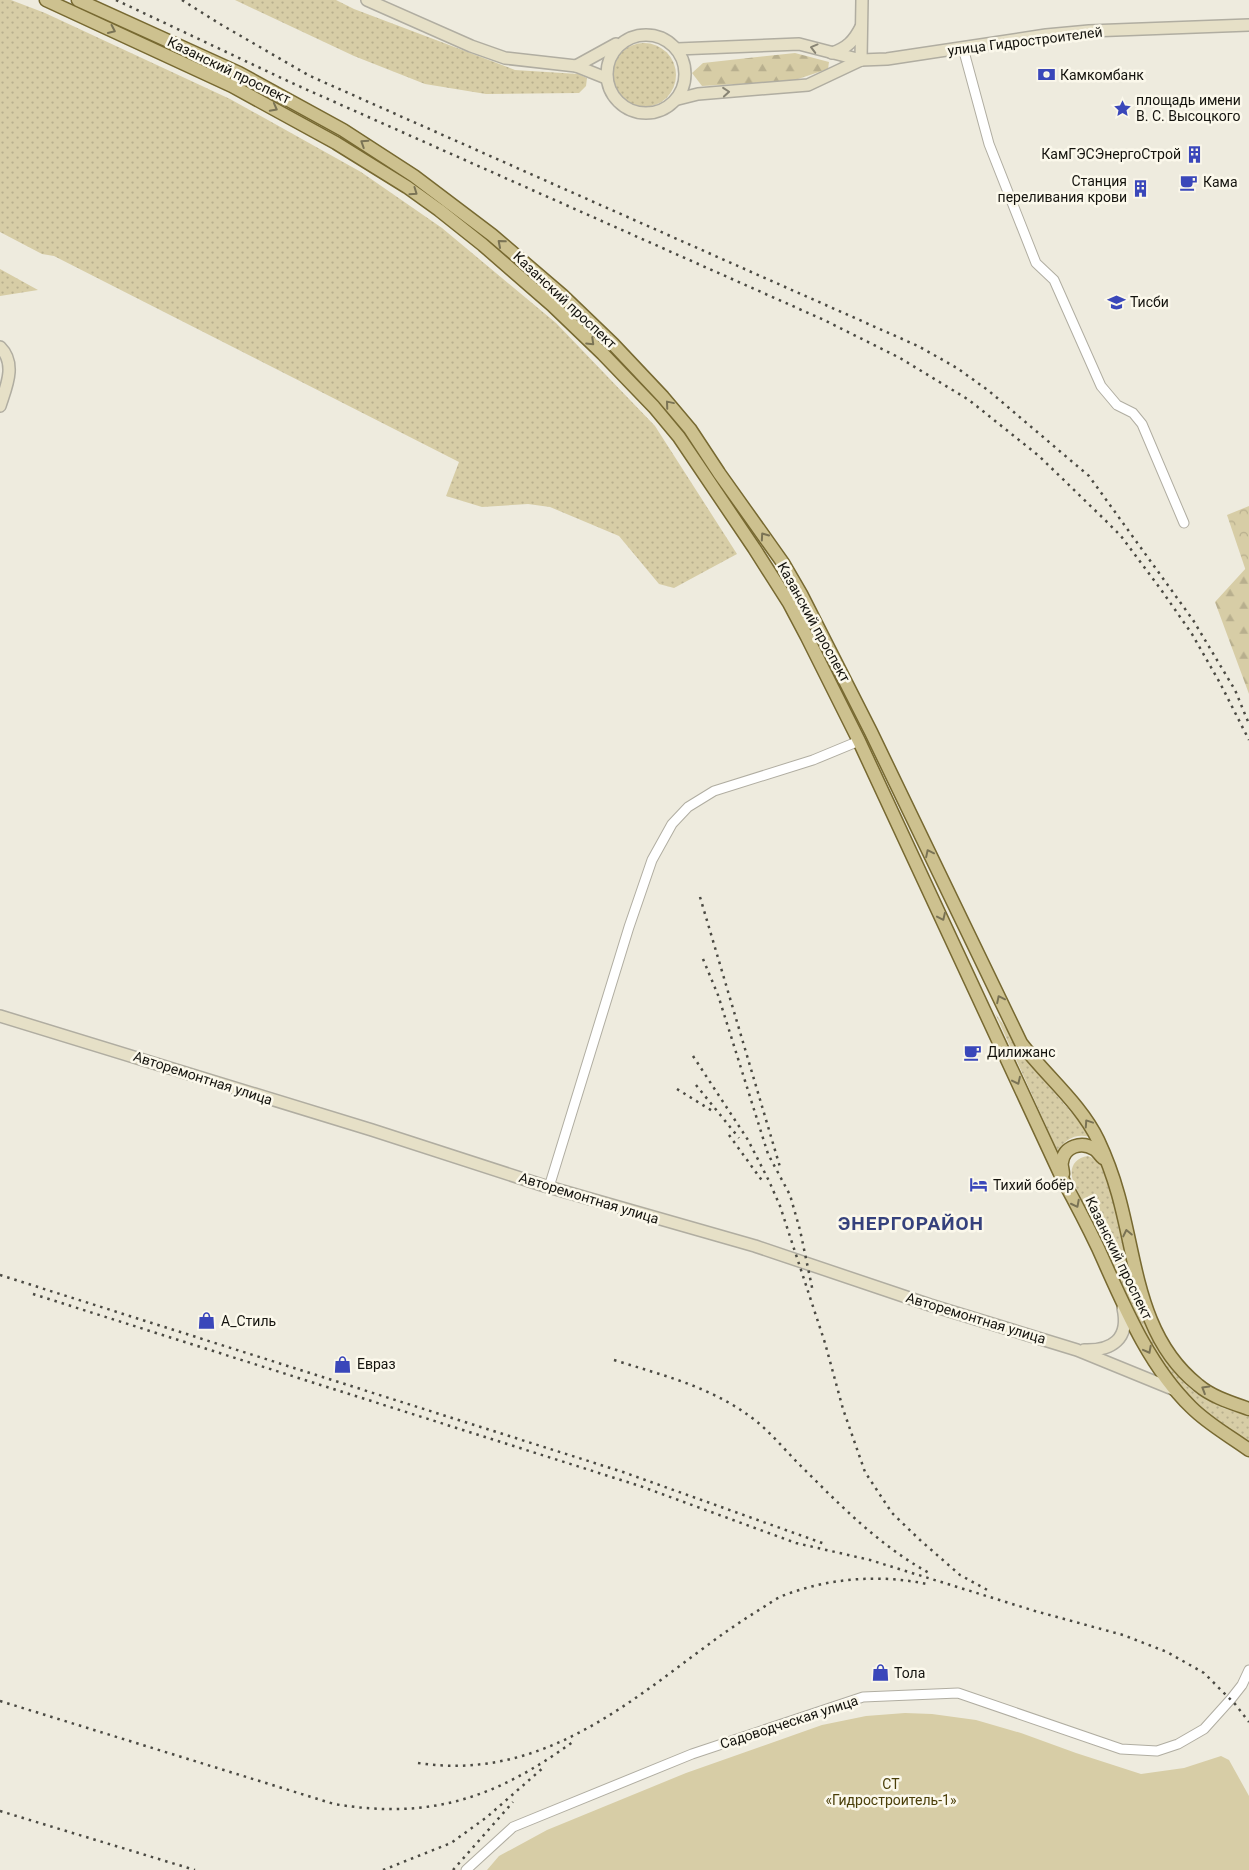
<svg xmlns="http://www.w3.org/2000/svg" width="1249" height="1870" viewBox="0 0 1249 1870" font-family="Roboto,sans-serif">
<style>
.grass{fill:url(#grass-dots)}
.forest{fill:url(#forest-firs)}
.park{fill:url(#park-crowns)}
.garden{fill:#d7cda6}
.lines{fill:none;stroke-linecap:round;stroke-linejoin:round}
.street-casing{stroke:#b0ada1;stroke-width:11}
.secondary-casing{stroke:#b0ada1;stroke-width:14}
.primary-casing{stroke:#776931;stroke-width:15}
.street{stroke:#fff;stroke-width:9}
.secondary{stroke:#e6e0c7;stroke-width:11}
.primary{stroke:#cdc18f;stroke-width:12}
.rail{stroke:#4b4a43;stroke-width:2.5;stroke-dasharray:2.5 5;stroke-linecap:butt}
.oneway{stroke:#7a7355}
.oneway2{stroke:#888474}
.labels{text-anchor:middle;stroke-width:5;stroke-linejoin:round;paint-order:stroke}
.street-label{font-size:14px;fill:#14130e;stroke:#fbf8eb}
.poi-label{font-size:14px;fill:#14130e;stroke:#fbf8eb;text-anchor:start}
.park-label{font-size:14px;fill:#4a3e08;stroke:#fbf8eb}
.district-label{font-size:19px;font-weight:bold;letter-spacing:1px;fill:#35417c;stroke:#fbf8eb}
</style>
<defs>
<pattern id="grass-dots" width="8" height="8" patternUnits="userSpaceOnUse" patternTransform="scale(1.25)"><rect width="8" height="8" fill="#d7cda6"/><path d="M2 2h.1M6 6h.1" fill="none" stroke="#b8af8e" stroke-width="1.8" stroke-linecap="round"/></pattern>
<pattern id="forest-firs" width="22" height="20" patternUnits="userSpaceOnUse" patternTransform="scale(1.25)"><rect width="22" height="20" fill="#d7cda6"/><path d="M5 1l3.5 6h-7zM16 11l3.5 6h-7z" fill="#b8af8e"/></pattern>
<pattern id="park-crowns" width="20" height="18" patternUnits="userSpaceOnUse" patternTransform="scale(1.25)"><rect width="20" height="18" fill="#d7cda6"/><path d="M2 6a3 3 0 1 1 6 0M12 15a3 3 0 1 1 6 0" fill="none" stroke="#b8af8e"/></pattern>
</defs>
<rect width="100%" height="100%" fill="#eeebde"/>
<!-- grass -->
<g class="grass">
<polygon points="0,0 11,0 45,13 230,99 361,172 442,228 556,323 655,426 737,554 674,588 659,584 619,536 550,507 528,504 482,507 446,496 459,462 54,256 42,254 0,232"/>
<polygon points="235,0 336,0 354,9 515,70 578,74 587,78 586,86 579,93 486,94 425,84 354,56"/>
<circle cx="644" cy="75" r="32"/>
<polygon points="0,269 38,290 0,296"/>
<path d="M995,1013L1035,1070L1093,1138C1078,1132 1065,1138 1058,1152Z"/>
<path d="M1088,1156L1099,1161L1103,1167L1110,1183L1125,1243L1133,1286L1159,1348L1167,1363L1186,1385L1197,1394L1223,1408L1249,1416V1442L1229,1432L1204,1414L1177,1384L1148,1341L1073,1181C1069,1168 1074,1158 1088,1156Z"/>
</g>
<!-- forest -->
<g class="forest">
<polygon points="795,53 829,62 828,69 792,81 702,86 692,73 703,63"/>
<polygon points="1249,512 1249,694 1215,602 1247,567"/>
</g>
<!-- park -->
<polygon class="park" points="1249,506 1249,580 1227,515"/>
<!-- garden -->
<polygon class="garden" points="905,1713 932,1714 976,1720 1021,1733 1076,1753 1141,1774 1184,1768 1221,1756 1229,1760 1249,1796 1249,1870 487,1870 499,1856 547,1830 686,1773 822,1725 866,1716"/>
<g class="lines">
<defs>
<g id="street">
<polyline points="963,48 989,144 1036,263 1054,280 1101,386 1117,405 1133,413 1142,424 1184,523"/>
<polyline points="549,1187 629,927 652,860 672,824 688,807 714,791 813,760 859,741"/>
<polyline points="466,1870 513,1827 692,1754 863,1697 958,1693 1121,1749 1157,1751 1178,1744 1204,1729 1231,1699 1242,1685 1249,1670"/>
</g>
<g id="secondary">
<polyline points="367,0 471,46 505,58 576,66 606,78"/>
<circle cx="646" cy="74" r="39"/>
<polyline points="677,49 799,44 861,60 887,59 1046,35 1089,31 1249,25"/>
<path d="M832,53C847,48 854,41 861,27"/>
<polyline points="861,60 862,0"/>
<polyline points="576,66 616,44"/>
<polyline points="678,99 698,94 808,85 861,60"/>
<path d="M0,347C17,364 6,387 0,406"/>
<polyline points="0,1016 372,1130 545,1186 755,1246 930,1305 1077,1350 1175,1390"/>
<path d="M1084,1350C1112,1351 1130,1339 1123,1308"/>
</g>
<g id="primary">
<path d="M46,0L232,86L336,143L407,187L439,210L483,245L552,305L603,354L654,407L679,437L754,548L789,603L807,637L859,741L1063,1180C1075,1202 1087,1225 1098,1248C1123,1303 1147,1364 1191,1407C1209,1425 1230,1436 1249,1450"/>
<path d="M78,0L239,73L343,130L414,176L492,235L562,295L613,344L663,397L690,429L719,473L783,563L801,594L871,732L1021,1043C1045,1075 1081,1104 1098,1140C1106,1157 1113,1176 1118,1194C1137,1261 1138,1337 1198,1385C1212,1397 1232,1403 1249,1409"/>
<path d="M1063,1174C1063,1170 1061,1165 1062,1162C1064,1146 1082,1141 1094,1149C1098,1151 1100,1156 1103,1158"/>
</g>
</defs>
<!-- street casing -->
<use href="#street" class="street-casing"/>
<!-- secondary casing -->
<use href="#secondary" class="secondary-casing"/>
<!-- primary casing -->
<use href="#primary" class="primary-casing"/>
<!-- street -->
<use href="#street" class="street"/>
<!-- secondary -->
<use href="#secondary" class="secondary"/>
<!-- primary -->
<use href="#primary" class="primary"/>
<!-- rail -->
<g class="rail">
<polyline points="116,0 292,83 824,320 900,358 969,400 1039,456 1104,519 1121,536 1162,591 1192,634 1220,683 1249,740"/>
<polyline points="182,0 220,24 310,76 918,346 957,368 989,391 1089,476 1193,620 1235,690 1249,724"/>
<polyline points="700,897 780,1167"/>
<polyline points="703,959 718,995 768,1154 790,1195 800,1230 813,1292"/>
<polyline points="693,1056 748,1140 769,1181 780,1206 825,1343 843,1409 865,1472 892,1513 920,1540 960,1575 991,1592"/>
<polyline points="696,1085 739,1138"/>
<polyline points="677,1089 714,1112"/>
<polyline points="729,1135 763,1182"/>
<polyline points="0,1275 623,1472 825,1544"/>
<polyline points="33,1294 640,1486 796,1543 870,1560 1035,1611 1123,1635 1167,1652 1204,1673 1235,1704 1249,1722"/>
<path d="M614,1360C665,1376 713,1387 756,1421C771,1433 784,1449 797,1462C838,1503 879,1546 931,1574"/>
<path d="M0,1701L334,1804C431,1820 496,1798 574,1741"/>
<path d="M418,1763C531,1780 613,1716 697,1653C718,1637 738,1623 759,1610C767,1605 774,1600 782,1596C828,1578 879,1574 927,1584"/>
<polyline points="0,1811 195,1870"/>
<polyline points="383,1870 451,1843 487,1817 544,1767"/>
<polyline points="453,1870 513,1802"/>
</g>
</g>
<!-- one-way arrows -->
<defs><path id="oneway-chevron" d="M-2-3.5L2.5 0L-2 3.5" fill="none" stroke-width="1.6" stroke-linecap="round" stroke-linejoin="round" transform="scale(1.25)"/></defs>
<g class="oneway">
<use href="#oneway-chevron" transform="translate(112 30) rotate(25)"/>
<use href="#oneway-chevron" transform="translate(274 108) rotate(28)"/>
<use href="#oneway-chevron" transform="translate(364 143) rotate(-147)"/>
<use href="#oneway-chevron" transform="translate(414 192) rotate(35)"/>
<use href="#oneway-chevron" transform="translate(501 243) rotate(-139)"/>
<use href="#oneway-chevron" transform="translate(591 342) rotate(44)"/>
<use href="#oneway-chevron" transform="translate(669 404) rotate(-130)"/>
<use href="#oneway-chevron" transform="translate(764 536) rotate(-125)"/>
<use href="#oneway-chevron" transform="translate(929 853) rotate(-116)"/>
<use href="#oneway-chevron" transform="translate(942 917) rotate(65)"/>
<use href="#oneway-chevron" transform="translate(1000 999) rotate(-116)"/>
<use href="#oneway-chevron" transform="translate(1017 1081) rotate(65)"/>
<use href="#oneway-chevron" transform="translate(1088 1123) rotate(-124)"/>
<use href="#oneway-chevron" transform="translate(1076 1204) rotate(63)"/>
<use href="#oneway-chevron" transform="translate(1127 1233) rotate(-102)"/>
<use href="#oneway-chevron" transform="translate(1148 1350) rotate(62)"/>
<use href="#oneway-chevron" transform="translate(1205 1389) rotate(-149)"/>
</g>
<g class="oneway2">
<use href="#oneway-chevron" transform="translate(814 48) rotate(-165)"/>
<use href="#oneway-chevron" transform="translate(726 92) rotate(-5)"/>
</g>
<!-- icons -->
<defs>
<symbol id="bank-bare" viewBox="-9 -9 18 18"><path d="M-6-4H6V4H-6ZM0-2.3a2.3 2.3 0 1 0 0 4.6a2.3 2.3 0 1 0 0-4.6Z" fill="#3a47ba" stroke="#fbf8eb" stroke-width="2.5" paint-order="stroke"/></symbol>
<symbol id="sight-bare" viewBox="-9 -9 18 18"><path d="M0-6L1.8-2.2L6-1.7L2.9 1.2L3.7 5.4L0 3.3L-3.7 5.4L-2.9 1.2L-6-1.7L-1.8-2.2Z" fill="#3a47ba" stroke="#fbf8eb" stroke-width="2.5" paint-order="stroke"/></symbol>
<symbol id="building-bare" viewBox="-9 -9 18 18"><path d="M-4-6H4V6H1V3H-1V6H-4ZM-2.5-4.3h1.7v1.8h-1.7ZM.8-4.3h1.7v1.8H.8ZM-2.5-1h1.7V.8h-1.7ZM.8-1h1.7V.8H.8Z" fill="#3a47ba" stroke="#fbf8eb" stroke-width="2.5" paint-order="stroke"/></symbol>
<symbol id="cafe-bare" viewBox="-9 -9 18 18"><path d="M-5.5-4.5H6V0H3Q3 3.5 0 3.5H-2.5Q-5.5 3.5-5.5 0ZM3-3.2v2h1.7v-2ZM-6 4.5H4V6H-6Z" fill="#3a47ba" stroke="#fbf8eb" stroke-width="2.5" paint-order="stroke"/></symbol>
<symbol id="university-bare" viewBox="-9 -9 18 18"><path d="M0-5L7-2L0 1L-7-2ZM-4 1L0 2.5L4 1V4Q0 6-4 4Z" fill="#3a47ba" stroke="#fbf8eb" stroke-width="2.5" paint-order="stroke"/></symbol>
<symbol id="hotel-bare" viewBox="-9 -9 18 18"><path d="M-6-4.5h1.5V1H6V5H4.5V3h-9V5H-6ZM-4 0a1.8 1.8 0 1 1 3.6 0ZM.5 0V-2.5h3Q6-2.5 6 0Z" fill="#3a47ba" stroke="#fbf8eb" stroke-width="2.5" paint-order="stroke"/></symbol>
<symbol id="shop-bare" viewBox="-9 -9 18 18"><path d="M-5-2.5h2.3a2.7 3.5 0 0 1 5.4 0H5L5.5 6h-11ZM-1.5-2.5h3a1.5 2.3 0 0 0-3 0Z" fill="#3a47ba" stroke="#fbf8eb" stroke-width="2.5" paint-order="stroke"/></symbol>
</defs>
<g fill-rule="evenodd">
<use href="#bank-bare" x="1034" y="62" width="25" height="25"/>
<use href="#sight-bare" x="1110" y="96" width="25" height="25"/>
<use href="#building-bare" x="1182" y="142" width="25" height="25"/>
<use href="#cafe-bare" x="1176" y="170" width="25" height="25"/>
<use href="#building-bare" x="1128" y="176" width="25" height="25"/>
<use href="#university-bare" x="1104" y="290" width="25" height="25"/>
<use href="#cafe-bare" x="960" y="1040" width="25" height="25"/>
<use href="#hotel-bare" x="966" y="1172" width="25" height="25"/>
<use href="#shop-bare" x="194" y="1308" width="25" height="25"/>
<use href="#shop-bare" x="330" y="1352" width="25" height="25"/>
<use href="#shop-bare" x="868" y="1660" width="25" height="25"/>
</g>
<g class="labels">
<!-- street labels -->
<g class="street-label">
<text transform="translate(1025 41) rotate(-7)" y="5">улица Гидростроителей</text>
<text transform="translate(229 70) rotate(26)" y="5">Казанский проспект</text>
<text transform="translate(565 300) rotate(43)" y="5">Казанский проспект</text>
<text transform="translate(814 622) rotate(61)" y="5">Казанский проспект</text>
<text transform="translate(203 1078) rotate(18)" y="5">Авторемонтная улица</text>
<text transform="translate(589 1198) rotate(17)" y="5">Авторемонтная улица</text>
<text transform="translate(1119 1258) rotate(64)" y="5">Казанский проспект</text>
<text transform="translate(976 1318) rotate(17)" y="5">Авторемонтная улица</text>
<text transform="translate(789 1722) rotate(-18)" y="5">Садоводческая улица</text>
</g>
<!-- poi labels -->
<g class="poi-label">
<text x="1060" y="80">Камкомбанк</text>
<text x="1136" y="105">площадь имени<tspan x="1136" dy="16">В. С. Высоцкого</tspan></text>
<text x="1181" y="159" text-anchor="end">КамГЭСЭнергоСтрой</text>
<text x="1127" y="186" text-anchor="end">Станция<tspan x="1127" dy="16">переливания крови</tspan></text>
<text x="1203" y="187">Кама</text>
<text x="1130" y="307">Тисби</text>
<text x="987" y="1057">Дилижанс</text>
<text x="993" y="1190">Тихий бобёр</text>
<text x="221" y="1326">А_Стиль</text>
<text x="357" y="1369">Евраз</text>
<text x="894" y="1678">Тола</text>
</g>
<!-- park labels -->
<g class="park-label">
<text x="891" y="1789">СТ<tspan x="891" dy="16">«Гидростроитель-1»</tspan></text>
</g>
<!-- district labels -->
<g class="district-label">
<text x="911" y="1230">ЭНЕРГОРАЙОН</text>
</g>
</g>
</svg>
